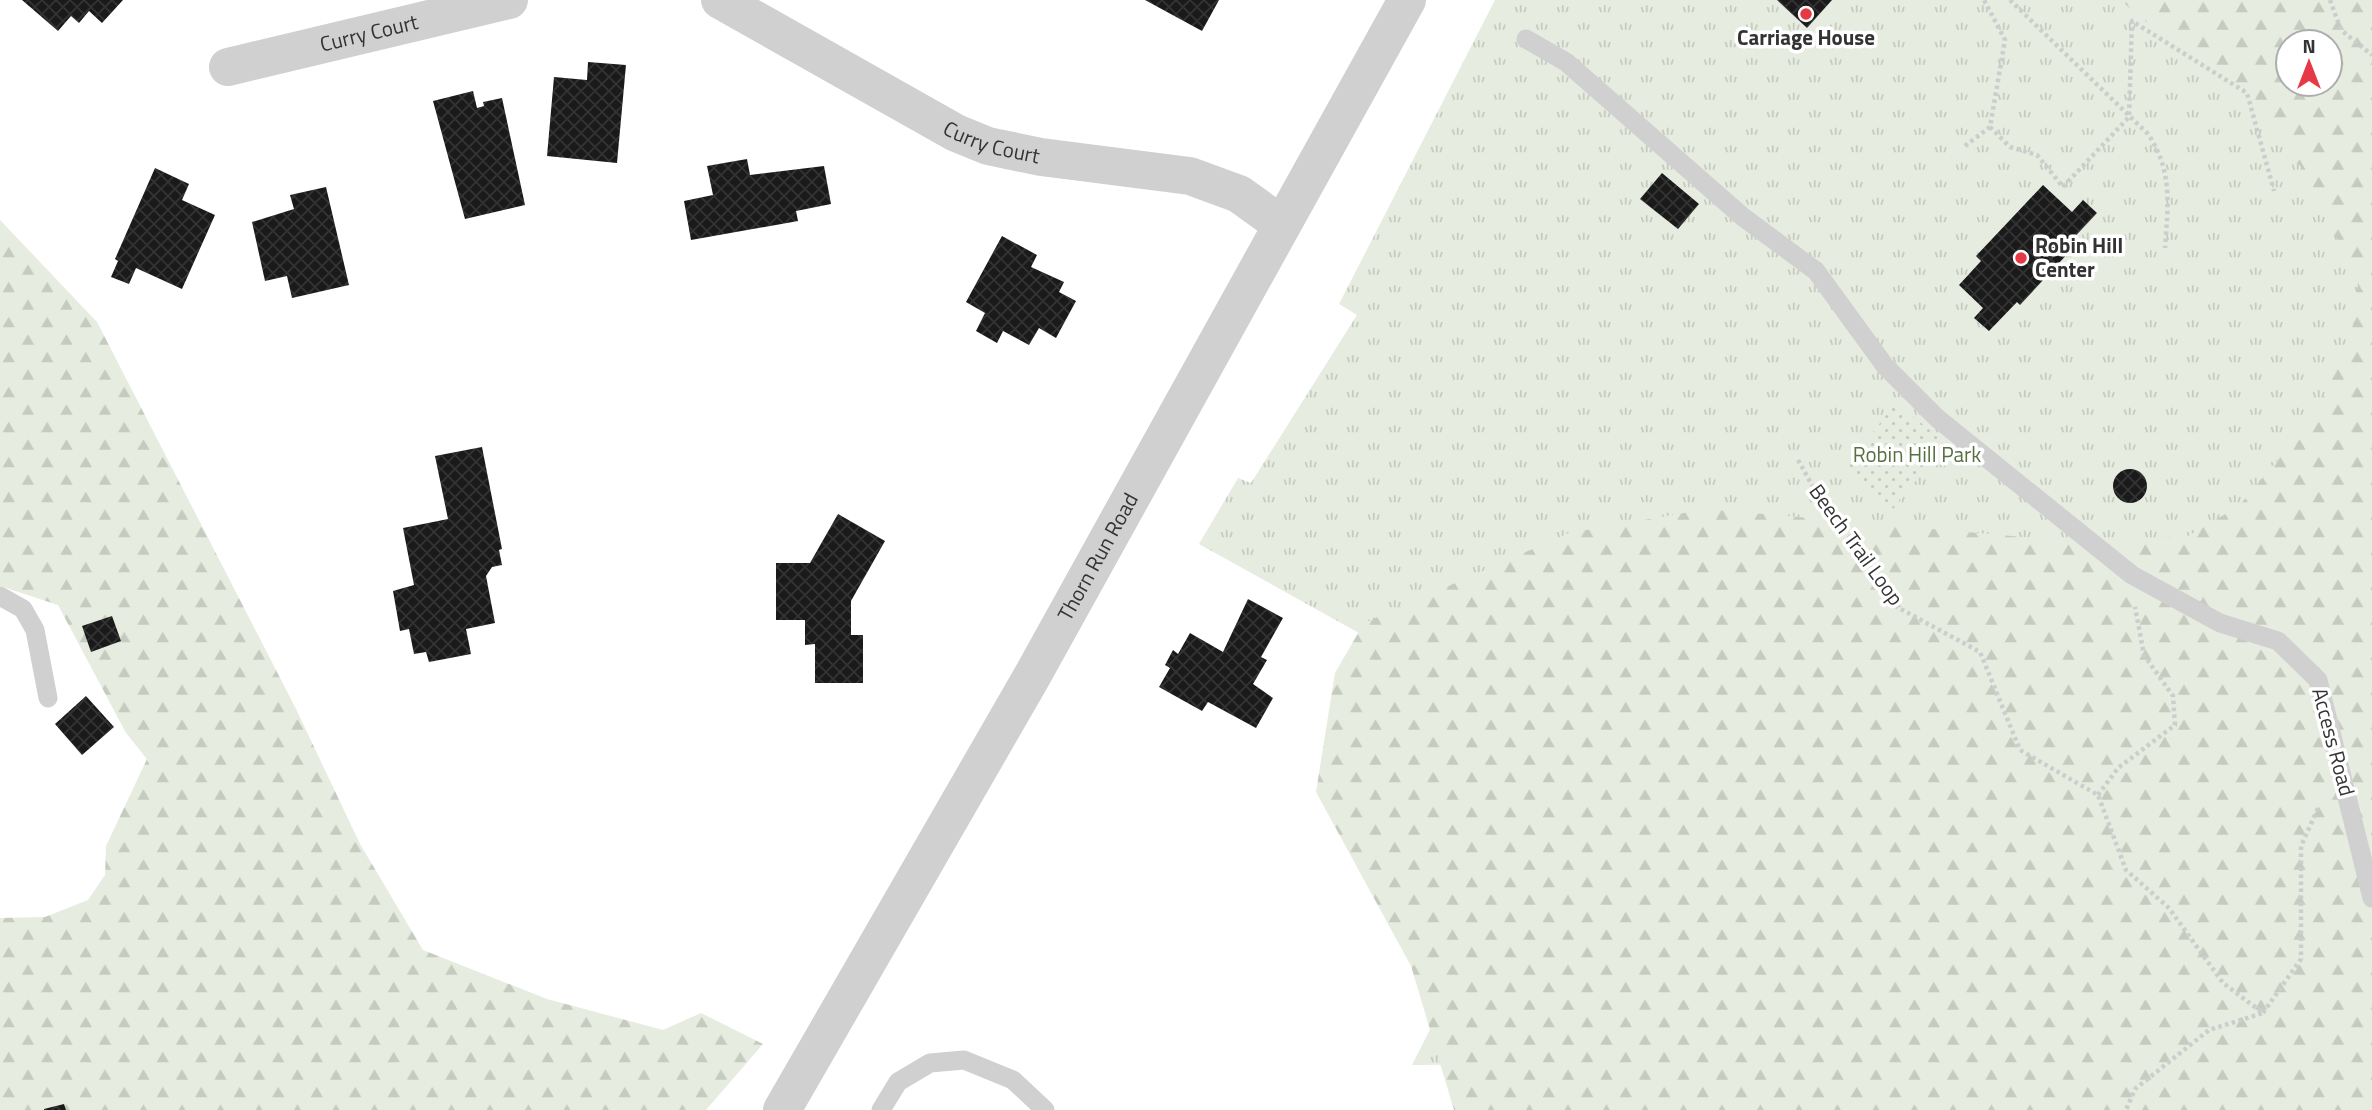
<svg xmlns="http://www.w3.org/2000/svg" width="2372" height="1110" viewBox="0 0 2372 1110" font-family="'Titillium Web',sans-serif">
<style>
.grass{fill:url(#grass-tufts);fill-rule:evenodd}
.forest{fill:url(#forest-firs);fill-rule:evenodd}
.garden{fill:url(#garden-dots)}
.building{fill:url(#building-cross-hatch)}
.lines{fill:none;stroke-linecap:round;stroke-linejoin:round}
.path{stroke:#cdcdcd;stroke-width:4.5;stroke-dasharray:3.5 3.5;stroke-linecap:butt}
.service{stroke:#d0d0d0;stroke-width:19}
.minor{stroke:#d0d0d0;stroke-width:38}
.tertiary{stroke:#d0d0d0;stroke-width:38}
.poi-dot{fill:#e63946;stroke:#fff;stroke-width:2.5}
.labels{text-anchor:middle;stroke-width:7;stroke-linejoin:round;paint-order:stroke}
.street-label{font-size:21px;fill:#333;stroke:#fff}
.poi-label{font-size:21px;font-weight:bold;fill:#333;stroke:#fff}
.park-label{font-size:21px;fill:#56703f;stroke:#fff}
</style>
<defs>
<pattern id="grass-tufts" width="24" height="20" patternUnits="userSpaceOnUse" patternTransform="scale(1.75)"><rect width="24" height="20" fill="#e6ecdf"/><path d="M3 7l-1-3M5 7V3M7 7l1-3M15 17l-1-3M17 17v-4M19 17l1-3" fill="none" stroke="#c6cbc0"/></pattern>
<pattern id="forest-firs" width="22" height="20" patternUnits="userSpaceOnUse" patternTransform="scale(1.75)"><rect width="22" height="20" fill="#e6ecdf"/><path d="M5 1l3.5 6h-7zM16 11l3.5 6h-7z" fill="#c6cbc0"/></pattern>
<pattern id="garden-dots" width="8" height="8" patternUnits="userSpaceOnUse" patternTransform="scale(1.75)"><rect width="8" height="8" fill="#e6ecdf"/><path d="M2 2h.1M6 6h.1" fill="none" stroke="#c6cbc0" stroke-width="1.8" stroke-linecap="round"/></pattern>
<pattern id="building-cross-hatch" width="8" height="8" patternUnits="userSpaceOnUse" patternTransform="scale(1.75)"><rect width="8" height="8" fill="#1a1a1a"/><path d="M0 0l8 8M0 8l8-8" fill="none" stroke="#333"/></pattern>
</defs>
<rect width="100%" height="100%" fill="#fff"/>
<!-- grass -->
<path class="grass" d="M1495,0H2372V1110H1826L1799,1062L1412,1065L1571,751L1199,544L1238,478L1251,483L1357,315L1339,304ZM2288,42H2330V84H2288Z"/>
<!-- forest -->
<g class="forest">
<path d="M2120,0H2372V1110H1454L1411,966L1316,792L1335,673L1364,623L1569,533L1707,509L2089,543L2188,536L2239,506L2312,419L2351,339L2358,283L2307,175L2259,114ZM2288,42H2330V84H2288Z"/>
<polygon points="0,220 97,322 296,709 360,844 423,950 547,999 663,1030 701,1013 763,1044 706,1110 0,1110 0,918 45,917 88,900 105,875 106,846 147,759 126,733 58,605 0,586"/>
</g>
<!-- garden -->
<polygon class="garden" points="1896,403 1946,443 1893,509 1843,469"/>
<!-- building -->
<g class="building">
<polygon points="22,0 123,0 102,23 89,11 79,23 71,16 58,31"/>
<polygon points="1145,0 1219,0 1202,31"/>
<polygon points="1777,0 1832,0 1807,28"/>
<polygon points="588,62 626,65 617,163 547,156 554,77 587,80"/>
<polygon points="473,91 477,108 484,106 483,102 502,98 525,205 465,219 433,101"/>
<polygon points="747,159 750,175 824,166 831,204 796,211 798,221 691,240 684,201 713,195 707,166"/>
<polygon points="155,168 189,184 182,200 215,215 182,289 136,268 129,284 111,277 118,261 115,259"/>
<polygon points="1662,173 1699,204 1678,229 1640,199"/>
<polygon points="2043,185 2072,212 2083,200 2097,213 2067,245 2072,249 2020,305 2017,302 1989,331 1974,318 1983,308 1959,285 1981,261 1976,256"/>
<polygon points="326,187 349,285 292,298 287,276 265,281 252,222 294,209 290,195"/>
<polygon points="1002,236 1037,255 1031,267 1064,282 1059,292 1076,301 1056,338 1039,328 1029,345 1003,331 997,343 976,331 985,313 966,302"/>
<polygon points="482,447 502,549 499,550 502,565 492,567 486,576 495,623 466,629 471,654 429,662 426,652 414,654 409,629 400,631 393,591 414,585 403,528 448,519 435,456"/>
<circle cx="2130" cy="486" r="17"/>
<polygon points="838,514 885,541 851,601 851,635 863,635 863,683 815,683 815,644 805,645 805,620 776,620 776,563 810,563"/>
<polygon points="1248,599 1283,618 1261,657 1267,660 1253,684 1273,698 1256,728 1208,702 1202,711 1159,687 1170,668 1165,665 1173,650 1178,654 1190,633 1223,652"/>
<polygon points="112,616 121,641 91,652 82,626"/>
<polygon points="86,696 114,727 82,755 55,724"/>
<polygon points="64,1104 66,1110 44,1110 44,1109"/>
</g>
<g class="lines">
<!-- path -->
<g class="path">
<path d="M2010,0L2148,134C2173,171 2168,205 2165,248"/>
<polyline points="2330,0 2341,30 2372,55"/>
<polyline points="1990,127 2010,147 2037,155 2063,187 2129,117 2132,21 2247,93 2274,191"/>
<polyline points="1965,146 1990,127 2005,40 1984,0"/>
<polyline points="1798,460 1820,499 1856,545 1897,607 1980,652 2020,750 2098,795 2126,870 2169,908 2223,983 2263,1013 2209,1030 2135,1089 2126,1110"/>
<polyline points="2098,795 2118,768 2175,725 2173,696 2144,655 2135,607"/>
<polyline points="2263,1013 2301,959 2301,846 2319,806"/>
</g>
<!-- service -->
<g class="service">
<polyline points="1526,39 1566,62 1743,217 1816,271 1885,366 1937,418 2132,575 2220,623 2278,641 2318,680 2372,898"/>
<polyline points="0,596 23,609 35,630 48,698"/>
<polyline points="881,1110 898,1082 930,1063 964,1060 1013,1080 1045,1110"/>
</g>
<!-- minor -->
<g class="minor">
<path id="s1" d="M720,0L956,133L988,146L1041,157L1190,176L1239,194L1282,225"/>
<path id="s2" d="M228,67L509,0"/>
</g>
<!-- tertiary -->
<path class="tertiary" id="s3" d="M782,1110L1031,678L1407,0"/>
</g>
<!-- markers -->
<g class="poi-dot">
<circle cx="1806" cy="14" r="7"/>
<circle cx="2021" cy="258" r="7"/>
</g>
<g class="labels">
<!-- street labels -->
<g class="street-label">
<text dy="7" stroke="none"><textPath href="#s2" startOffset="145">Curry Court</textPath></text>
<text dy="7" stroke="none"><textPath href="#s1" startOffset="308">Curry Court</textPath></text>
<text transform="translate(1856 545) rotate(54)" y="7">Beech Trail Loop</text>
<text dy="7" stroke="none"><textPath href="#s3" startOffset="637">Thorn Run Road</textPath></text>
<text transform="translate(2333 742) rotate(75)" y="7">Access Road</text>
</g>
<!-- poi labels -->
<g class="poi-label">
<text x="1806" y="45">Carriage House</text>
<text x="2035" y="253" text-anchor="start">Robin Hill<tspan x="2035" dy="24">Center</tspan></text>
</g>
<!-- park labels -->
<g class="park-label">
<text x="1917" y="462">Robin Hill Park</text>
</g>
</g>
<!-- north arrow -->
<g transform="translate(2309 63)"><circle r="33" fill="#ffffff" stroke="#adadad" stroke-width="2"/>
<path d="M0-5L12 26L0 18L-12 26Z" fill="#e63946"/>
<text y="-10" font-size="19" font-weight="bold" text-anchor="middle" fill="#333333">N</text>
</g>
</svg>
